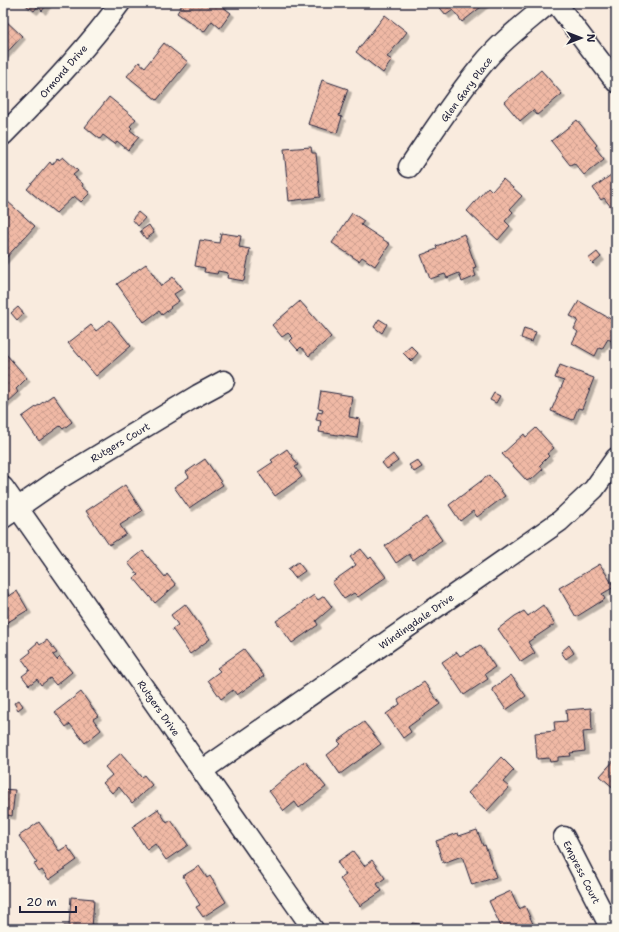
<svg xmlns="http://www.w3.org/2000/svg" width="619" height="932" viewBox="0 0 619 932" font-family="'Shantell Sans',sans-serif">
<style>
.building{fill:url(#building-cross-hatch);stroke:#22223b;filter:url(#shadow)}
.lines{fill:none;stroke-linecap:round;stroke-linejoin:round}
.minor-casing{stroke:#22223b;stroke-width:23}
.minor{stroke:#fbf7ec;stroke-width:20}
.labels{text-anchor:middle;stroke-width:4;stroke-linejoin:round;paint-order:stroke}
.street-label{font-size:10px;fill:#22223b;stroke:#fbf7ec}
</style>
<defs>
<pattern id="building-cross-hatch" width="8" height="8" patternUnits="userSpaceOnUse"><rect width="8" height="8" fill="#f0b9a5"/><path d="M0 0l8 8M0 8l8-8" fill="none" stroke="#ce9f8f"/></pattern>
<filter id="shadow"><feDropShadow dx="3.5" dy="3.5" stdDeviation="0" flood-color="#0004"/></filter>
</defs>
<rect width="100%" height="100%" fill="#f9ebde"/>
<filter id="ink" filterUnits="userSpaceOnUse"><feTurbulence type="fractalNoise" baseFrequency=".025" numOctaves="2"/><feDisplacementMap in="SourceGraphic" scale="8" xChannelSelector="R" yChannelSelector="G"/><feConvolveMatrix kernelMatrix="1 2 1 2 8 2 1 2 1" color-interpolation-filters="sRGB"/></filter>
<g filter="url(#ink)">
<!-- building -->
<g class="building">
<polygon points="23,3 48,3 42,11 38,6 34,11"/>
<polygon points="183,3 224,3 222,6 231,13 220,28 212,21 204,32 177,13"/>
<polygon points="436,3 486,3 462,22 453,10 446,15"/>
<polygon points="385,15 407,32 387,57 392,60 383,73 356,52"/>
<polygon points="3,18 22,36 3,57"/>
<polygon points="164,43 188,62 157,100 127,76 139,62 145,67"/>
<polygon points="541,70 562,94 537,115 533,110 520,121 504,102"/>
<polygon points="322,80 348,89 339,116 342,117 337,133 308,124"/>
<polygon points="109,97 136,119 130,126 132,128 130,130 139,137 128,150 117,141 115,144 103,135 100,139 85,127"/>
<polygon points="577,120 597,145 595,147 604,159 584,175 574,163 570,165 551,141"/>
<polygon points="311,147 312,153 316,153 320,197 289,201 284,149"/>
<polygon points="63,157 78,171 73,175 83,184 82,186 89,192 89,194 81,202 74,196 56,213 27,189 50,162 52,165 58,158 59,160"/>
<polygon points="615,172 616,210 614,211 604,198 601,200 593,188"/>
<polygon points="503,179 522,196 510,209 513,212 505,221 510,226 498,240 467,211 488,187 492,191"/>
<polygon points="7,201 35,226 3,261 3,205"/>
<polygon points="138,212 145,218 138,226 132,219"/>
<polygon points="352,213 364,221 361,225 390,244 375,266 362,257 359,261 332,243"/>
<polygon points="149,225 154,233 146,239 140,231"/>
<polygon points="221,233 241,236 239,247 250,249 244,281 227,278 228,273 218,271 217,274 204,272 205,268 195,266 200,240 219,243"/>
<polygon points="464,234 476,267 473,268 476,276 462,282 459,273 447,278 445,274 430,279 421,255 437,249 436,246 445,243 444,242"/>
<polygon points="597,252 601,257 593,264 588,259"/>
<polygon points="146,264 161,286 173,277 182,289 174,294 179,301 170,307 171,308 162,315 159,311 144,322 117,284"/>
<polygon points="300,301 331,337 309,356 301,347 298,350 290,341 293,338 288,333 282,337 272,325"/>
<polygon points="579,301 616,322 616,335 612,341 608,339 602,349 599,348 595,356 572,343 578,332 574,329 578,320 570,316"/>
<polygon points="18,307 24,314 17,320 11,313"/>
<polygon points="379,319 387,324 382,333 374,327"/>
<polygon points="110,320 131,346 96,376 68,343 91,325 96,331"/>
<polygon points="524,328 536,332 532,342 521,338"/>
<polygon points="411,346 418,353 411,361 403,353"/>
<polygon points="5,353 27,378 16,389 18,392 5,404 3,402 3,355"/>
<polygon points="560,365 594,378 582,409 578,408 573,420 551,411 564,381 555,378"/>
<polygon points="321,391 352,396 349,417 360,419 357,438 319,432 321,421 316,420 318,412 322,413 323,409 318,408"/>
<polygon points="494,393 500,396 496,403 490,400"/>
<polygon points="53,395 72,422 63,429 60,426 39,441 22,417"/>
<polygon points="536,428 554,448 547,454 549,456 540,465 543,469 531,480 530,479 527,481 502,454 524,434 526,437"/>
<polygon points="287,449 298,465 295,467 302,477 275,496 258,472 273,462 271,460"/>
<polygon points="393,454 398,461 387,469 382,463"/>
<polygon points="205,459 223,485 189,508 174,487 189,477 186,472"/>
<polygon points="417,460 422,467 414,472 409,465"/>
<polygon points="489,475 505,496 477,517 473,511 460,521 449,505"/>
<polygon points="125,485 142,511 120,525 126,534 109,545 86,511"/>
<polygon points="426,517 442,540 413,560 409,554 396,563 385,546"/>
<polygon points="361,549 369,559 371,557 386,577 358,597 354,593 344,599 332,582 356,565 350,557"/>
<polygon points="143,551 165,577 167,574 176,585 155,603 134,578 138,575 128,563"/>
<polygon points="298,562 305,571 295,578 288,569"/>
<polygon points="600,564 614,587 602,594 605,599 576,617 559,588"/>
<polygon points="3,586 9,596 17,591 28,610 3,625"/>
<polygon points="314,595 318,600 324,596 332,607 316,621 318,625 292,643 276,621"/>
<polygon points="185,604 210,639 190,654 172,629 178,625 171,615"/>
<polygon points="543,605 555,624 528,642 535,653 521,662 498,629 515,616 524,611 528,616"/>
<polygon points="47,640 57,653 53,655 57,660 60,657 72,672 56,685 50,678 41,685 37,679 29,685 22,676 30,670 22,659 31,652 30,649 38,642 40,645"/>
<polygon points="480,645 495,667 485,674 488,679 464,695 442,662 457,652 460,656"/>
<polygon points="569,645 574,653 566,659 561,652"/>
<polygon points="244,649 264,676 237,695 233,690 221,699 208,680 220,671 217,668"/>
<polygon points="511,675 526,696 506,710 492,689"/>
<polygon points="424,682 440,704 408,727 411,732 403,738 386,714 400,704 398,700"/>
<polygon points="81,692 98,716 93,719 101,730 85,743 70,724 66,727 55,712"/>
<polygon points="19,700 23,706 18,710 14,703"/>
<polygon points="591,708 592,731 583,732 585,751 570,753 571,756 558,757 558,761 550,762 549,758 537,759 535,733 555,731 554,722 567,721 566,710"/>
<polygon points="364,722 381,744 340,774 327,755 341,744 338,741"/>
<polygon points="121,753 141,777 144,775 152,785 132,803 119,787 112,793 103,783 112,775 105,767"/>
<polygon points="501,757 514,770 503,782 509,787 487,811 468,793"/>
<polygon points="616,758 616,790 600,776"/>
<polygon points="305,761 326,787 299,808 295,802 284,811 269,791"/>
<polygon points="3,789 15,790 12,816 3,814"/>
<polygon points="158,809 167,823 171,820 188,845 166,860 155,844 147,850 132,827"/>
<polygon points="39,822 59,851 67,846 77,860 49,880 42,870 39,872 34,864 37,863 19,836"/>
<polygon points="477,830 483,846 485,845 496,877 472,885 462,856 443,863 436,841 458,833 459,836"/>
<polygon points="353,851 364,866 372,860 385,878 377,884 382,891 360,906 340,879 346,875 337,862"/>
<polygon points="199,866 207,878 210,876 226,902 203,917 196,907 200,905 183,876"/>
<polygon points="511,891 519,909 525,906 533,924 523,929 502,929 489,901"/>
<polygon points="71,897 94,899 92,929 63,929 64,926 69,926"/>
<polygon points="412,923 441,927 440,929 411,929"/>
</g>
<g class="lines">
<defs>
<g id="minor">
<polyline points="556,3 616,82"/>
<path d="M3,135C44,94 86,50 120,3"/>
<path d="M409,167C433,132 455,97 482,65C501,41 526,23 549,3"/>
<polyline points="3,487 313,929"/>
<polyline points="3,518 59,479 198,395 224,381"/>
<polyline points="203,770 560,521 594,489 616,458"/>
<polyline points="564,837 611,929"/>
</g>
</defs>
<!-- minor casing -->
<use href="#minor" class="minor-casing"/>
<!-- minor -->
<use href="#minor" class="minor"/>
</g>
</g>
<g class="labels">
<!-- street labels -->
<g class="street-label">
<text transform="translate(63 71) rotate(-49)" y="4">Ormond Drive</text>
<text transform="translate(466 89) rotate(-53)" y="4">Glen Gary Place</text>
<text transform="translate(120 442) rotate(-31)" y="4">Rutgers Court</text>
<text transform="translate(416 621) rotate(-35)" y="4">Windingdale Drive</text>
<text transform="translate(159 708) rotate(55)" y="4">Rutgers Drive</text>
<text transform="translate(582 872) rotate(63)" y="4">Empress Court</text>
</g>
</g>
<!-- margin -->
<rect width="619" height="932" fill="none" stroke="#fbf7ec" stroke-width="16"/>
<rect x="8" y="8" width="603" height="916" fill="none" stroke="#22223b" stroke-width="1.5" filter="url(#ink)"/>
<!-- north arrow -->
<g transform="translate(581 38) rotate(90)" stroke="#fbf7ec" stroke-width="3" paint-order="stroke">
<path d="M0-3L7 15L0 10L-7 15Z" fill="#22223b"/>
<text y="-6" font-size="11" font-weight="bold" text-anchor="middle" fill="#22223b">N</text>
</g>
<!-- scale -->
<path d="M20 906v6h56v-6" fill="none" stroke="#22223b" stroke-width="2"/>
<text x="26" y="906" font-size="12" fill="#22223b" stroke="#fbf7ec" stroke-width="3" paint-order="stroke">20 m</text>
</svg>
